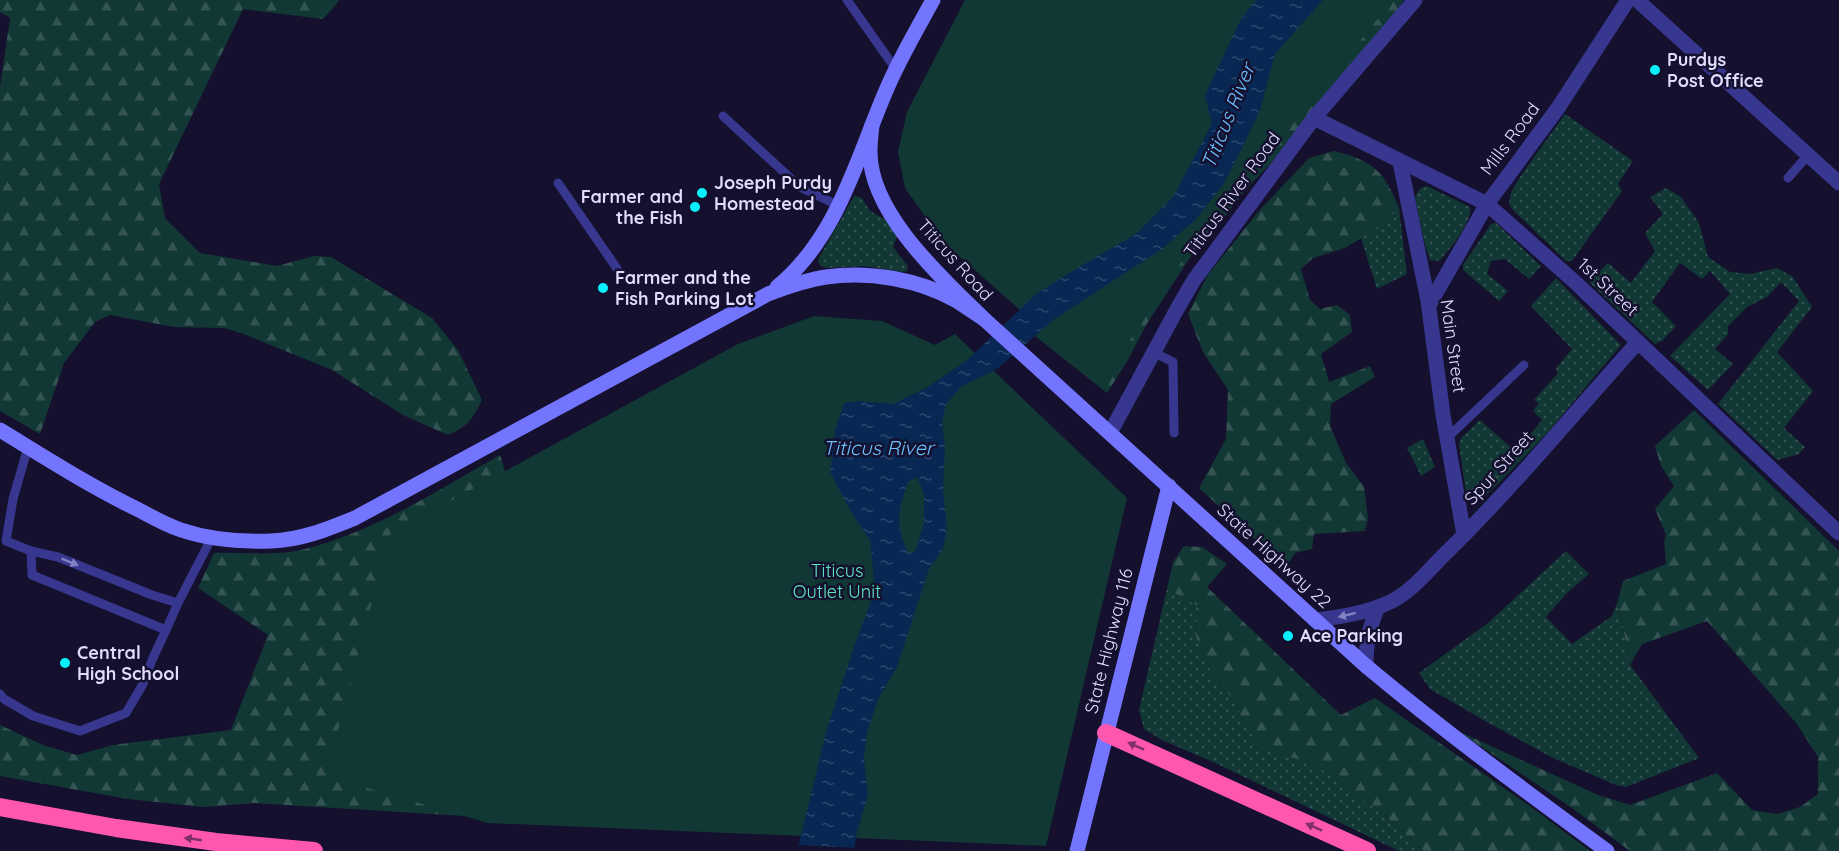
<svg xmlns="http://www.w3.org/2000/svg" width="1839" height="851" viewBox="0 0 1839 851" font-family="Quicksand,sans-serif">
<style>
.grass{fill:url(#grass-dots)}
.forest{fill:url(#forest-firs)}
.green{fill:#123835}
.water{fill:url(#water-ripples);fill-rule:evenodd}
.pier{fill:#14102d}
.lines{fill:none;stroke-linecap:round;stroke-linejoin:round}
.service{stroke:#37378f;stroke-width:9}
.minor{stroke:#37378f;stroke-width:15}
.secondary{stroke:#7375ff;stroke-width:15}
.motorway{stroke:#ff57ae;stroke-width:18}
.oneway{fill:#8381c1}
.oneway2{fill:#7e3067}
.poi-dot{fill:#08f0ff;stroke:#14102d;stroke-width:2}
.labels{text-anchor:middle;stroke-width:5;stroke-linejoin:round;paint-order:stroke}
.poi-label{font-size:18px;font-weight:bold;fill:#dfdcff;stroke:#14102d;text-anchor:start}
.street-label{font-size:18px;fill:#dfdcff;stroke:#14102d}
.park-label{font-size:18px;fill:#5ee9c1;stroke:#14102d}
.water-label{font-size:20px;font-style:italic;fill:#6ac0ff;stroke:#14102d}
</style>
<defs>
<pattern id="grass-dots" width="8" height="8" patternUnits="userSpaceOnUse" patternTransform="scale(1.5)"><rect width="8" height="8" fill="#123835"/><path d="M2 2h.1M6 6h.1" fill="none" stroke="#345453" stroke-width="1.8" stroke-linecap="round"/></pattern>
<pattern id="forest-firs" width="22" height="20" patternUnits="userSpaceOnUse" patternTransform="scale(1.5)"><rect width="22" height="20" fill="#123835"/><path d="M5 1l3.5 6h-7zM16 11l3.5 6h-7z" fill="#345453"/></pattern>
<pattern id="water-ripples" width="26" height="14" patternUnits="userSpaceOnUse" patternTransform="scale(1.5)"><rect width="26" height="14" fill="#092753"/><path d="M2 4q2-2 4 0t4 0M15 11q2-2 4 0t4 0" fill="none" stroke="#2c466d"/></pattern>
</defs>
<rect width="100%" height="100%" fill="#14102d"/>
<!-- grass -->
<g class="grass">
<polygon points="1565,114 1633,161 1618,184 1622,191 1572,261 1566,261 1513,210 1509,204 1511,192 1522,174"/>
<path d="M1427,186L1470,207C1473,221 1449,251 1439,261L1430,260L1425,245L1415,199C1417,191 1419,188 1427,186Z"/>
<polygon points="1666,188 1681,197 1699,223 1708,257 1730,272 1750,274 1777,268 1793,277 1812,307 1777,352 1813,391 1784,428 1805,447 1799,454 1777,460 1718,404 1799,301 1781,282 1767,297 1747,307 1728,326 1728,334 1715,349 1733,364 1708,390 1670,356 1730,294 1710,271 1702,279 1680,263 1652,302 1676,326 1662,341 1655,344 1589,282 1608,263 1631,283 1655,251 1645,233 1663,214 1650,197"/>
<polygon points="854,196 861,197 870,211 900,228 893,247 908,266 907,271 902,272 865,266 826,268 821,266 818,262 819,258"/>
<polygon points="1399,208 1407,274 1377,289 1361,238"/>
<polygon points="1496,223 1541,266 1529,279 1505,259 1491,261 1487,274 1508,291 1499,301 1463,270 1463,265 1491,224"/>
<polygon points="1556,278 1621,345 1549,431 1501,481 1484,497 1472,499 1466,493 1459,444 1462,437 1480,420 1516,452 1542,420 1533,411 1539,403 1534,400 1558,373 1556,368 1572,349 1531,306"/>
<polygon points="1423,439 1435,467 1421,476 1407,448"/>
<polygon points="1566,551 1589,574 1567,593 1546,617 1572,644 1612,616 1618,600 1630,665 1699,758 1626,787 1616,785 1553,758 1487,722 1430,689 1419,673 1488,623"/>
<polygon points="1167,589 1200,607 1195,633 1219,685 1234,699 1241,717 1281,755 1309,762 1328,773 1390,820 1424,851 1399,851 1213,762 1162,740 1144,729 1139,710"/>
</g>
<!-- forest -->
<g class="forest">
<path d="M0,0H339L334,7L323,19L243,9L159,184L165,218L200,253L277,266L314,256L331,257L432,318L458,350L482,400C472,420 468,426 448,435L403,415L332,370L241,333L224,328L174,327L110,315L95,322L64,363L40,434L0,411V87L10,18L0,12Z"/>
<polygon points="1323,0 1404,0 1380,35 1273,161 1247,188 1217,227 1195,250 1146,325 1128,360 1107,393 1035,336 1053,320"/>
<path d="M1334,151C1374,161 1384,171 1399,208L1378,228L1345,248L1313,258L1301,269L1310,300L1320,309L1337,305L1350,315L1352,332L1321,354L1329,382L1370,366L1375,377L1331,404L1330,426L1346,463L1364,487L1368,519L1365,531L1314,534L1312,549L1295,553L1286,568L1199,488L1226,439L1228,390L1203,352L1188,314L1207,276L1258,212L1309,158Z"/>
<polygon points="1694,410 1839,551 1839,851 1630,851 1572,808 1458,731 1598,795 1630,805 1717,773 1752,810 1777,814 1800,807 1818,794 1818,757 1797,724 1707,621 1642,644 1630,665 1618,600 1623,581 1666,564 1664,541 1666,535 1655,509 1674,486 1661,466 1655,446"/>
<path d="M500,455L507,478L513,819L254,803L203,807L128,799L0,776V725L43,745L77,755L113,745L231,730L268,635L198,588L214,553C243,552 273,556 301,550C372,533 437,491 500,455Z"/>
<polygon points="1184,546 1202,547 1227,564 1207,587 1341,715 1375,698 1534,809 1590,851 1424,851 1390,820 1328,773 1309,762 1281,755 1259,746 1241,717 1234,699 1219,685 1205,662 1195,633 1200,607 1167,589 1173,562"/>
</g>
<!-- green -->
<g class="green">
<polygon points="965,0 1393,0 1162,286 1104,384 943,242 905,188 898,152 907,112"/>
<polygon points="814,316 882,321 935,345 955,334 1127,498 1046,846 488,823 326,776 390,534 738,344"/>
</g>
<!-- water -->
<path class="water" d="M1256,0H1323L1275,54L1260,110L1244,144L1223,185L1195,220L1162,249L1053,320L997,369L962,386L946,404L942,422L945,448L943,488L947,530L943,549L929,569L896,669L878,699L867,732L864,758L868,794L857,832L854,851H797L827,729L855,644L875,591L870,540L851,512L830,472L835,430L844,403L858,401L893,404L926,388L966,361L1036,294L1074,270L1136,234L1173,197L1204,139L1212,123L1205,97L1209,86L1241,19ZM917,477L924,494V523L915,552L908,553C895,523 898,512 908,482Z"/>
<!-- pier -->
<polygon class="pier" points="795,845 858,848 857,851 794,851"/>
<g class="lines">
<!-- service -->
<g class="service">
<polyline points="847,0 895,68"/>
<polyline points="723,116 800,187 839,206"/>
<polyline points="1788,178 1808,155"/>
<polyline points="558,183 620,273"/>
<polyline points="1153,352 1173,362 1174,433"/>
<polyline points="1447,438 1524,365"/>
<polyline points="28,447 13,499 6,541 31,551 58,557 152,595 178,603 212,537"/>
<polyline points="31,551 32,575 166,630 178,603"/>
<polyline points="0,694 4,699 33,716 80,731 126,713 143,684 152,660 166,630"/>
</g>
<!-- minor -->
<g class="minor">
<polyline points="1637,0 1839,183"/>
<polyline points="1314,118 1487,204 1576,283 1839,533"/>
<polyline points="1400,162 1428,301 1443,415 1464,535"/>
<polyline points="1429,305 1487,204 1558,108 1628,0"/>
<polyline points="1110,433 1176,311 1194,280 1314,118 1415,0"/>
<path d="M1315,620C1340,617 1367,613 1390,602C1412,592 1430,568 1448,551C1515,485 1575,412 1638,342"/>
<path d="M1366,666C1366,642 1369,628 1378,607"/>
</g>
<!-- secondary -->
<g class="secondary">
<path d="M872,125C871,134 870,143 870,152C870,214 943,279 984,319L1366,666C1444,731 1525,791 1607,851"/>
<path d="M777,287C837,238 856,161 885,93C898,61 916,31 933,0"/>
<path d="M0,430C46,458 91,487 139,510C152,517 166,525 181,530C208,539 242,542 271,541C301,540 328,529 355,518L768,294C786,287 806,280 826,277C869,271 919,279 957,301C966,307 975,313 984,319"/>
<polyline points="1077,851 1169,486"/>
</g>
<!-- motorway -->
<g class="motorway">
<polyline points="1106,733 1367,851"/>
<polyline points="0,807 116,828 216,842 314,851"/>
</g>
</g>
<!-- one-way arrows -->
<defs><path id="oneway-solid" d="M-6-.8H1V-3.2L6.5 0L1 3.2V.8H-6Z" transform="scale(1.5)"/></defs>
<g class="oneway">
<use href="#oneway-solid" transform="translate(70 562) rotate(22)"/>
<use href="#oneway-solid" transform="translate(1347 615) rotate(166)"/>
</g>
<g class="oneway2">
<use href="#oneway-solid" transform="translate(1136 746) rotate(-156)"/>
<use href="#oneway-solid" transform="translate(1314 827) rotate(-156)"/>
<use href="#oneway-solid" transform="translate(193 839) rotate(-172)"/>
</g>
<!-- markers -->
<g class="poi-dot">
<circle cx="1655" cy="70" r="6"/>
<circle cx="702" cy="193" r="6"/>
<circle cx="695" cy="207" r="6"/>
<circle cx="603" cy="288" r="6"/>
<circle cx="1288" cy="636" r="6"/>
<circle cx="65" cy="663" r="6"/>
</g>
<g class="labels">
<!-- poi labels -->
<g class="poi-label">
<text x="1667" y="66">Purdys<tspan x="1667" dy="21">Post Office</tspan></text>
<text x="714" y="189">Joseph Purdy<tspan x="714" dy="21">Homestead</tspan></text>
<text x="683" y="203" text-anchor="end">Farmer and<tspan x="683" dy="21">the Fish</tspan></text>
<text x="615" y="284">Farmer and the<tspan x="615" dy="21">Fish Parking Lot</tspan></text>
<text x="1300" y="642">Ace Parking</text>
<text x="77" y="659">Central<tspan x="77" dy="21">High School</tspan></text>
</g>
<!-- street labels -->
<g class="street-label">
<text transform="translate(1510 139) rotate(-53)" y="6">Mills Road</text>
<text transform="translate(1232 195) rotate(-54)" y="6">Titicus River Road</text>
<text transform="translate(955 260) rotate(48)" y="6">Titicus Road</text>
<text transform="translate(1608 287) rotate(43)" y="6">1st Street</text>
<text transform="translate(1453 346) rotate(82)" y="6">Main Street</text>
<text transform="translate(1499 468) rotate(-48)" y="6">Spur Street</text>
<text transform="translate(1274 556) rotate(42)" y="6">State Highway 22</text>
<text transform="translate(1109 641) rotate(-76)" y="6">State Highway 116</text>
</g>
<!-- park labels -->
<g class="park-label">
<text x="837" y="577">Titicus<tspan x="837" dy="21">Outlet Unit</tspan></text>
</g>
<!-- water labels -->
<g class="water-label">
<text transform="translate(1228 116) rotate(-68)" y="7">Titicus River</text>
<text x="878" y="455">Titicus River</text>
</g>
</g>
</svg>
